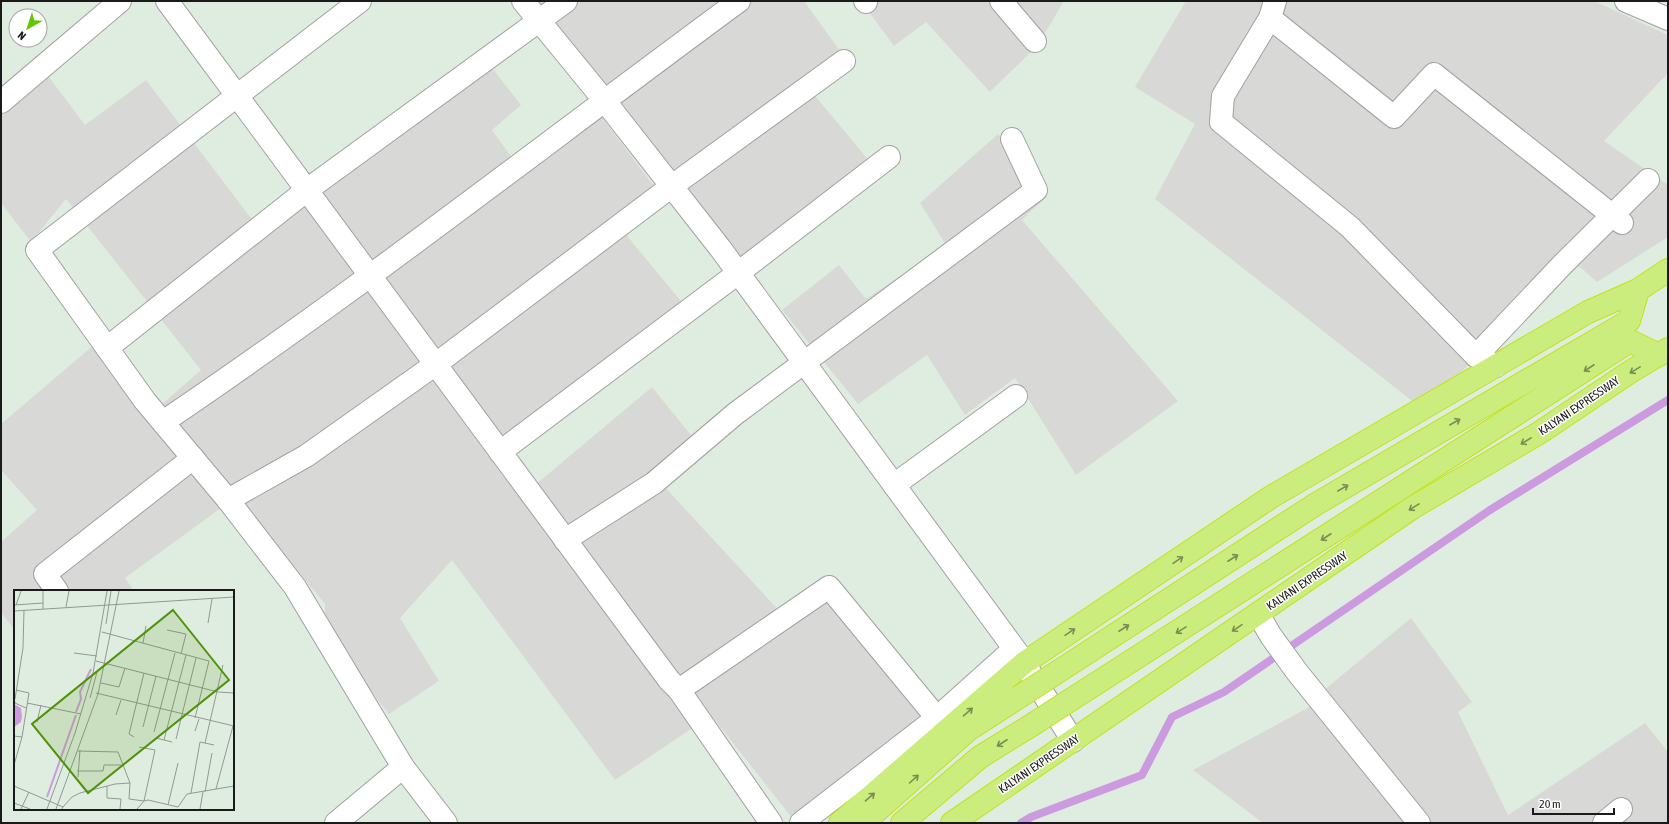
<svg xmlns="http://www.w3.org/2000/svg" width="1669" height="824" viewBox="0 0 1669 824" font-family="'Asap Condensed',sans-serif">
<style>
.residential{fill:#d8d9d7}
.lines{fill:none;stroke-linecap:round;stroke-linejoin:round}
.stream{stroke:#cc9adf;stroke-width:8}
.street-casing{stroke:#a1a1a1;stroke-width:24}
.highway-casing{stroke:#c3e215;stroke-width:24}
.street{stroke:#fff;stroke-width:22}
.highway{stroke:#cbed7e;stroke-width:22}
.highway-bridge-casing{stroke:#c3e215;stroke-width:24;stroke-linecap:butt}
.highway-bridge{stroke:#cbed7e;stroke-width:22}
.oneway{stroke:#7b8e51}
.labels{text-anchor:middle;stroke-width:3;stroke-linejoin:round;paint-order:stroke}
.street-label{font-size:12px;fill:#1a1a1a;stroke:#fff}
.inset-river{fill:none;stroke:#cc9adf;stroke-width:2}
.inset-road{fill:none;stroke:#909991;stroke-width:1}
.view{fill:#4e9208;fill-opacity:0.15;stroke:#4e9208;stroke-width:2}
.inset-edge{fill:none;stroke:#1a1a1a;stroke-width:2}
</style>
<rect width="100%" height="100%" fill="#dfede1"/>
<!-- residential -->
<g class="residential">
<polygon points="534,1 804,1 851,66 811,91 871,163 748,268"/>
<polygon points="861,1 1064,1 1038,45 990,92 926,22 894,46"/>
<polygon points="1186,1 1594,1 1668,35 1668,73 1604,141 1668,185 1668,237 1597,282 1579,266 1421,408 1155,199 1195,124 1135,87"/>
<polygon points="482,55 521,105 492,130 520,169 598,112 654,186 618,225 690,312 513,449 308,174"/>
<polygon points="49,77 85,125 146,80 266,238 306,204 700,723 615,780 452,560 400,618 439,681 389,714 325,634 325,604 161,405 201,370 66,199 31,242 1,203 1,115"/>
<polygon points="998,134 1047,196 1022,220 1178,401 1076,475 1015,378 965,415 927,355 858,404 782,310 839,265 866,299 946,245 920,203"/>
<polygon points="95,344 221,508 125,578 134,591 15,591 15,631 1,612 1,542 37,510 1,470 1,424"/>
<polygon points="652,387 703,450 661,483 785,617 835,586 930,708 793,819 695,695 535,485"/>
<polygon points="1411,618 1472,702 1458,712 1508,815 1645,723 1668,752 1668,823 1430,823 1324,690"/>
<polygon points="1311,706 1411,823 1263,823 1193,770"/>
</g>
<g class="lines">
<!-- stream -->
<polyline class="stream" points="1021,823 1031,817 1142,775 1172,717 1224,692 1490,510 1668,400"/>
<defs>
<g id="street">
<polyline points="167,1 669,680 679,690 771,823"/>
<polyline points="360,1 37,250 145,401 228,500 295,587 403,767 446,823"/>
<polyline points="523,1 604,100 720,248 1019,655 1073,741"/>
<polyline points="865,1 866,2"/>
<polyline points="1001,1 1035,41"/>
<polyline points="1275,1 1270,18 1223,96 1221,122 1350,227 1476,356 1496,366"/>
<polyline points="1626,1 1668,19"/>
<polyline points="1270,18 1394,117 1434,74 1622,223"/>
<polyline points="1,102 120,1"/>
<polyline points="107,348 307,190 566,1"/>
<polyline points="1476,356 1563,264 1648,180"/>
<path d="M163,422C360,289 547,142 739,1"/>
<polyline points="500,452 738,273 889,157"/>
<polyline points="894,485 1016,396"/>
<polyline points="228,500 306,456 436,364 672,186 844,61"/>
<polyline points="565,540 654,483 735,414 1036,190 1012,139"/>
<polyline points="57,591 45,574 193,458"/>
<polyline points="1258,614 1271,636 1297,672 1419,823"/>
<polyline points="679,690 829,587 937,718"/>
<polyline points="336,823 403,767"/>
<polyline points="801,823 937,718 1014,649"/>
<polyline points="1604,823 1621,809"/>
</g>
<g id="highway">
<polyline points="1056,673 1316,504 1629,321 1638,290"/>
<polyline points="1072,699 1630,341 1659,355"/>
<polyline points="840,823 1024,663 1271,497 1588,312 1638,290 1668,270"/>
<polyline points="863,823 968,730 1019,697"/>
<polyline points="902,823 980,757 1035,723"/>
<polyline points="952,823 1412,508 1539,433 1630,372 1668,349"/>
</g>
</defs>
<!-- street casing -->
<use href="#street" class="street-casing"/>
<!-- highway casing -->
<use href="#highway" class="highway-casing"/>
<!-- street -->
<use href="#street" class="street"/>
<!-- highway -->
<use href="#highway" class="highway"/>
<defs>
<g id="highway-bridge">
<polyline points="1019,697 1056,673"/>
<polyline points="1035,723 1072,699"/>
</g>
</defs>
<!-- highway-bridge casing -->
<use href="#highway-bridge" class="highway-bridge-casing"/>
<!-- highway-bridge -->
<use href="#highway-bridge" class="highway-bridge"/>
</g>
<!-- one-way arrows -->
<defs><path id="oneway-shaft" d="M-6 0H5M1.5-3L5.5 0L1.5 3" fill="none" stroke-width="1.6" stroke-linecap="round" stroke-linejoin="round"/></defs>
<g class="oneway">
<use href="#oneway-shaft" transform="translate(1589 368) rotate(147)"/>
<use href="#oneway-shaft" transform="translate(1635 370) rotate(149)"/>
<use href="#oneway-shaft" transform="translate(1455 422) rotate(-30)"/>
<use href="#oneway-shaft" transform="translate(1526 441) rotate(149)"/>
<use href="#oneway-shaft" transform="translate(1343 488) rotate(-30)"/>
<use href="#oneway-shaft" transform="translate(1414 507) rotate(148)"/>
<use href="#oneway-shaft" transform="translate(1326 537) rotate(147)"/>
<use href="#oneway-shaft" transform="translate(1233 558) rotate(-33)"/>
<use href="#oneway-shaft" transform="translate(1178 560) rotate(-34)"/>
<use href="#oneway-shaft" transform="translate(1124 628) rotate(-33)"/>
<use href="#oneway-shaft" transform="translate(1237 628) rotate(146)"/>
<use href="#oneway-shaft" transform="translate(1181 630) rotate(148)"/>
<use href="#oneway-shaft" transform="translate(1070 632) rotate(-34)"/>
<use href="#oneway-shaft" transform="translate(968 712) rotate(-41)"/>
<use href="#oneway-shaft" transform="translate(1002 743) rotate(147)"/>
<use href="#oneway-shaft" transform="translate(914 779) rotate(-42)"/>
<use href="#oneway-shaft" transform="translate(870 797) rotate(-41)"/>
</g>
<g class="labels">
<!-- street labels -->
<g class="street-label">
<text transform="translate(1579 406) rotate(-34)" y="4">KALYANI EXPRESSWAY</text>
<text transform="translate(1307 581) rotate(-34)" y="4">KALYANI EXPRESSWAY</text>
<text transform="translate(1039 764) rotate(-34)" y="4">KALYANI EXPRESSWAY</text>
</g>
</g>
<!-- overview -->
<g transform="translate(14 590)">
<rect width="220" height="220" fill="#dfede1"/>
<path d="M0,114L7,118L8,126L7,132L0,137Z" fill="#cc9adf"/>
<path class="inset-river" d="M62,122L67,109L66,102L77,79M33,207L62,125"/>
<path class="inset-road" d="M29,1V19M0,15L29,13M2,15L7,1M52,17L55,1M0,21L220,7M194,33L198,9M92,34L97,1M153,40L172,44L167,64M88,42L195,71L181,128M129,53L132,36M60,63L83,66M82,71L204,102L220,103M87,93L105,97L111,78M82,103L220,136M0,108L1,113L12,118M76,108L83,82M1,109L9,58L10,20M13,113L67,124M102,125L107,110M23,132L27,115M129,137L142,86M181,141L185,129M140,142L161,63M0,146L8,147L15,103L2,100M120,147L115,144L130,83M142,148L158,152M162,149L182,68M150,150L172,65M191,153L209,75M64,161L104,162L116,193M0,175L8,147M63,181H89L90,175H107M64,187L66,160M0,196L49,217L48,219M93,196V208L107,209L106,219M202,199L219,136M191,202L198,163M177,203L186,152L200,155M0,213L16,219M154,215L164,173M49,217L58,207L66,203L101,194L116,193L115,209L130,211L141,160L125,157M7,219L15,202M33,219L61,143L79,83L93,1M42,219L84,104L105,1M123,219L130,211L134,210L164,217L173,204L220,196M186,219L189,202"/>
<path class="view" d="M159,20L215,90L74,203L18,134Z"/>
<rect width="220" height="220" class="inset-edge"/>
</g>
<!-- border -->
<rect width="1669" height="824" fill="none" stroke="#1a1a1a" stroke-width="4"/>
<!-- north arrow -->
<g transform="translate(28 28) rotate(219)"><circle r="19" fill="#ffffff" stroke="#a3a3a3"/>
<path d="M0-3L7 15L0 10L-7 15Z" fill="#64c500"/>
<text y="-6" font-size="11" font-weight="bold" text-anchor="middle" fill="#1a1a1a">N</text>
</g>
<!-- scale -->
<path d="M1533 808v6h81v-6" fill="none" stroke="#1a1a1a" stroke-width="2"/>
<text x="1539" y="808" font-size="12" fill="#1a1a1a" stroke="#ffffff" stroke-width="3" paint-order="stroke">20 m</text>
</svg>
